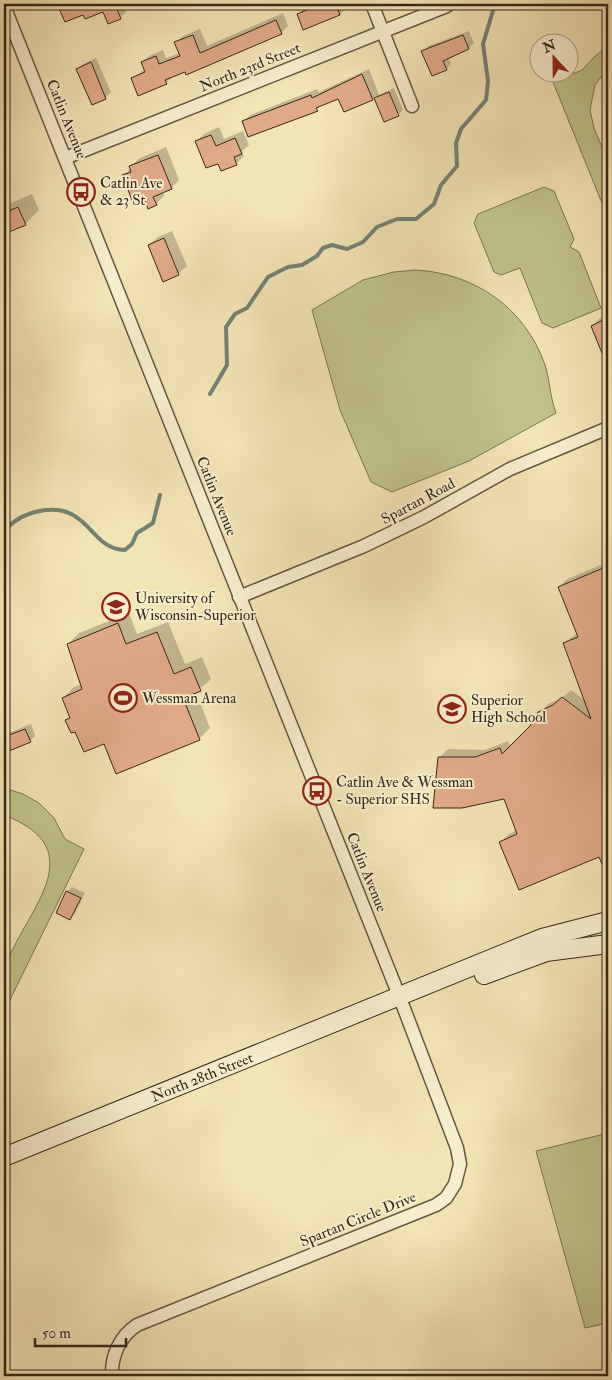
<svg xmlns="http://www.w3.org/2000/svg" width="612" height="1380" viewBox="0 0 612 1380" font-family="'IM FELL Double Pica',serif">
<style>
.green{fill:#c0c28a;stroke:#7a7552}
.shadow{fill:#0003}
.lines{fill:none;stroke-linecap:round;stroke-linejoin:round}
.stream{stroke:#738276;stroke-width:4}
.building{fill:#e2a988;stroke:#352819}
.minor-casing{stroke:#645740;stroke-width:15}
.secondary-casing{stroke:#352819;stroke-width:20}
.minor{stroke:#f7edcf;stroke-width:12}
.secondary{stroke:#f7edcf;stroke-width:18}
.labels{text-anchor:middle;stroke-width:4;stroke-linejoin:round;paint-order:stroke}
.street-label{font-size:15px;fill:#352819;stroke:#f7edcf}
.poi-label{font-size:15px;fill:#352819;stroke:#f7edcf;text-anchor:start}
</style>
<rect width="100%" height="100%" fill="#f3e4b5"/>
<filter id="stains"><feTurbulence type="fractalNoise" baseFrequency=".004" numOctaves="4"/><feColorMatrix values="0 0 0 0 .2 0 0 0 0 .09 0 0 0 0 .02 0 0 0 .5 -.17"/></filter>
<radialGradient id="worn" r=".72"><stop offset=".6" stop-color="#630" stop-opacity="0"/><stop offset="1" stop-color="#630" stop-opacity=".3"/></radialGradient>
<!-- green -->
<g class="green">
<polygon points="608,46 608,68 595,85 590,110 594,128 608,162 608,218 553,82 582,70 595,56"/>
<polygon points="544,187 554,191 574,239 570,247 579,252 601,308 553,328 542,323 520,268 501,275 494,272 474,223 478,214"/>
<path d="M415,270C475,273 525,308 545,365C550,381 550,397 556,413L469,461L392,492L371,482L340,410L312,310L363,280L394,272Z"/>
<path d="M4,788L23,794L39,803L54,818L65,839L84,849L4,1012C4,1000 1,982 4,970C23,912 97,851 4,815Z"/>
<polygon points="608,1133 608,1323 585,1328 536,1151"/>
</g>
<!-- shadow -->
<g class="shadow">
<polygon points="60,4 124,4 127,11 120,18 104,11 84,13"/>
<polygon points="311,4 347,4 348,6 340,14 298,14"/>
<polygon points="283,13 288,26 281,33 173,76 166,83 132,79 145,69 142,63 149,56 163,50 166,58 180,53 176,43 183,36 200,29 207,46"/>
<polygon points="469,31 474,43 469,48 448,57 451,64 446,69 423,52 428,46"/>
<polygon points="96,58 111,92 106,97 92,103 78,69 83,64"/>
<polygon points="369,69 379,95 394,88 403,110 398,115 384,121 375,96 372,99 339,97 323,104 317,109 243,122 250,115 317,89 319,92"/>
<polygon points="219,127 224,139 243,131 249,145 242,151 244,156 236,164 219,162 196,142 204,134"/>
<polygon points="166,147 179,180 171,188 163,192 164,196 156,204 145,199 124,176 138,159"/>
<polygon points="32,194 39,210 25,224 4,233 4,199 6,205"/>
<polygon points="172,231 187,266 178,274 149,245 158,237"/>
<polygon points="4,240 11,256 6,262 11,274 4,281"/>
<polygon points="608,315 608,355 592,326 600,318"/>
<polygon points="608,562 608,860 603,862 600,855 501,842 509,834 517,830 505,798 440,757 448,749 485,750 508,741 511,747 531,727 548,704 562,698 571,690 586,701 564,643 578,633 559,587 567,579"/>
<polygon points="129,613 137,634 168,622 185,664 202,657 211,679 196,692 210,728 199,739 105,742 76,730 67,721 71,717 63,698 74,687 82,684 68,644 79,633"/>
<polygon points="31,724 35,736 30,741 4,751 4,735"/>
<polygon points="72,887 85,893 75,913 70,918 67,892"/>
</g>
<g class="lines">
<!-- stream -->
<g class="stream">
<polyline points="210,394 227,365 226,327 235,314 247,308 268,277 288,267 302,265 317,256 323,248 332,245 347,249 363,242 377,227 397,219 416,219 434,204 441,185 457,166 456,143 461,129 486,100 488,81 483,44 495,4"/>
<path d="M4,533C16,513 52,503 73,515C93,526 99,549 125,550L132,544L137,533L153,523L160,495"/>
</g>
</g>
<!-- building -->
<g class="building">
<polygon points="57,4 123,4 116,7 121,19 108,24 103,12 85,19 83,15 65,22"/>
<polygon points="321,4 336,4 340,15 303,30 297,14"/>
<polygon points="276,20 282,34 186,75 185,72 165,80 167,84 138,96 131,78 145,72 141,62 156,56 159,64 180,56 174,42 193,35 200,53"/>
<polygon points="463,35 469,49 443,61 447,70 432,76 421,51"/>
<polygon points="91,62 106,99 92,105 76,69"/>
<polygon points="362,74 373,100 344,112 338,99 316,108 318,111 248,137 242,121 311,95 312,98"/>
<polygon points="389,92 399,116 384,122 374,98"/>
<polygon points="211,135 216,146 235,138 242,154 234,157 237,165 221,171 218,164 206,168 195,141"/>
<polygon points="158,155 172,189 153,197 157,205 148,209 145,201 134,205 122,175 131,172 129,166"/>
<polygon points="18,207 26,225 4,234 4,213"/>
<polygon points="164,238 179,275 163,282 148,245"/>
<polygon points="601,321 608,321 608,368 591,326"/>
<polygon points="608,566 608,878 599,857 519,890 499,842 517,834 504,799 462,808 433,808 438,757 475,757 500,748 502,754 530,726 538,712 553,705 562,697 591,719 563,643 578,637 558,587"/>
<polygon points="118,623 126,644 157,632 174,674 191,667 201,691 183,698 200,740 116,774 104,744 84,752 75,732 71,733 65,720 70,718 62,698 82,689 67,644"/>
<polygon points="25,729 31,742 4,753 4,737"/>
<polygon points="66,891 81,898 70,920 56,913"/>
</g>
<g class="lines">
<defs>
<g id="minor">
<polyline points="372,4 412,106"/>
<path d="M4,6L400,998L457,1148L460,1164L455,1184L446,1198L436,1205L137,1325C120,1336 111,1356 112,1376"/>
<polyline points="65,158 447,6"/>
<polyline points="239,597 364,546 424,517 510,469 608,428"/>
</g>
<g id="secondary">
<polyline points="484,975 546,952 608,944"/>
<polyline points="4,1157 542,938 608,921"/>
</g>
</defs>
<!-- minor casing -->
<use href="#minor" class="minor-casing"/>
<!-- secondary casing -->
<use href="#secondary" class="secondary-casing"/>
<!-- minor -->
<use href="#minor" class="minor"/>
<!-- secondary -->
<use href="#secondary" class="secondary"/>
</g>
<!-- icons -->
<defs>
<symbol id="bus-ring" viewBox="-11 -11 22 22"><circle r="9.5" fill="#f7edcf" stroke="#8f2418" stroke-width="1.5"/><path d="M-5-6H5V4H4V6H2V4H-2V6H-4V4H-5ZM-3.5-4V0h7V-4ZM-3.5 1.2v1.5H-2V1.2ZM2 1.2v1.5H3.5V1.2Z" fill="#8f2418"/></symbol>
<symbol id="university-ring" viewBox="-11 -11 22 22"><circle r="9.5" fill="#f7edcf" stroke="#8f2418" stroke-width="1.5"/><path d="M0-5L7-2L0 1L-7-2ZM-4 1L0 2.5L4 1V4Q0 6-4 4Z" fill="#8f2418"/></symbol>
<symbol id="stadium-ring" viewBox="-11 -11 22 22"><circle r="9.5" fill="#f7edcf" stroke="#8f2418" stroke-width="1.5"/><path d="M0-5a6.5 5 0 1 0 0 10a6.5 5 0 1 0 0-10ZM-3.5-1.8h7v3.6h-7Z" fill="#8f2418"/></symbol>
<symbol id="school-ring" viewBox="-11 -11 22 22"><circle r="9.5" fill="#f7edcf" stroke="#8f2418" stroke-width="1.5"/><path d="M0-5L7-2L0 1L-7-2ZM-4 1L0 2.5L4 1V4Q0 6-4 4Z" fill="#8f2418"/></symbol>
</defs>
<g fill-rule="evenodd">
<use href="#bus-ring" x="65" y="176" width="32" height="32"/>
<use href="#university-ring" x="100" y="591" width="32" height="32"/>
<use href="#stadium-ring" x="107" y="682" width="32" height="32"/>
<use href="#school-ring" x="436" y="693" width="32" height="32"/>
<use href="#bus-ring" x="301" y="775" width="32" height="32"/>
</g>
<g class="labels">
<!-- street labels -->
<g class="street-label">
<text transform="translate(250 67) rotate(-22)" y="5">North 23rd Street</text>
<text transform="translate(67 119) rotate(68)" y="5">Catlin Avenue</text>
<text transform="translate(217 496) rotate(68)" y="5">Catlin Avenue</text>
<text transform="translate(418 501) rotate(-28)" y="5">Spartan Road</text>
<text transform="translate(367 872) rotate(68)" y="5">Catlin Avenue</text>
<text transform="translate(202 1077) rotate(-22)" y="5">North 28th Street</text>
<text transform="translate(358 1219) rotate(-22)" y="5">Spartan Circle Drive</text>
</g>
<!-- poi labels -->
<g class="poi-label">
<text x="100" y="188">Catlin Ave<tspan x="100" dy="17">&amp; 23 St</tspan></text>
<text x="135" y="603">University of<tspan x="135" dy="17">Wisconsin-Superior</tspan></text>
<text x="142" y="703">Wessman Arena</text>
<text x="471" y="705">Superior<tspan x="471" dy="17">High School</tspan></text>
<text x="336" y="787">Catlin Ave &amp; Wessman<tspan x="336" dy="17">- Superior SHS</tspan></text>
</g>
</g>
<!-- margin -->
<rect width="612" height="1380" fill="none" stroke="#f3e4b5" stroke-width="20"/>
<rect x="5" y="5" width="602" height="1370" fill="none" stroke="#352819" stroke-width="2.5"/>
<rect x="10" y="10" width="592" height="1360" fill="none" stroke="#352819"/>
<!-- north arrow -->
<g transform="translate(554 58) rotate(338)"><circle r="24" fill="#f7edcf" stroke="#a99e86"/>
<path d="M0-4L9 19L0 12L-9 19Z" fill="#8f2418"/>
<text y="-8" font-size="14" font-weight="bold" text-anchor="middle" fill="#352819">N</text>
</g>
<!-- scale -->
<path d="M35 1338v8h91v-8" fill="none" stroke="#352819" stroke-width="2.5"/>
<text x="42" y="1338" font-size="15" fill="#352819" stroke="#f7edcf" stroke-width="4" paint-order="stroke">50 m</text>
<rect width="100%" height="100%" filter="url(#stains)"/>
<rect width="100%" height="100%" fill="url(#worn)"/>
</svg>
